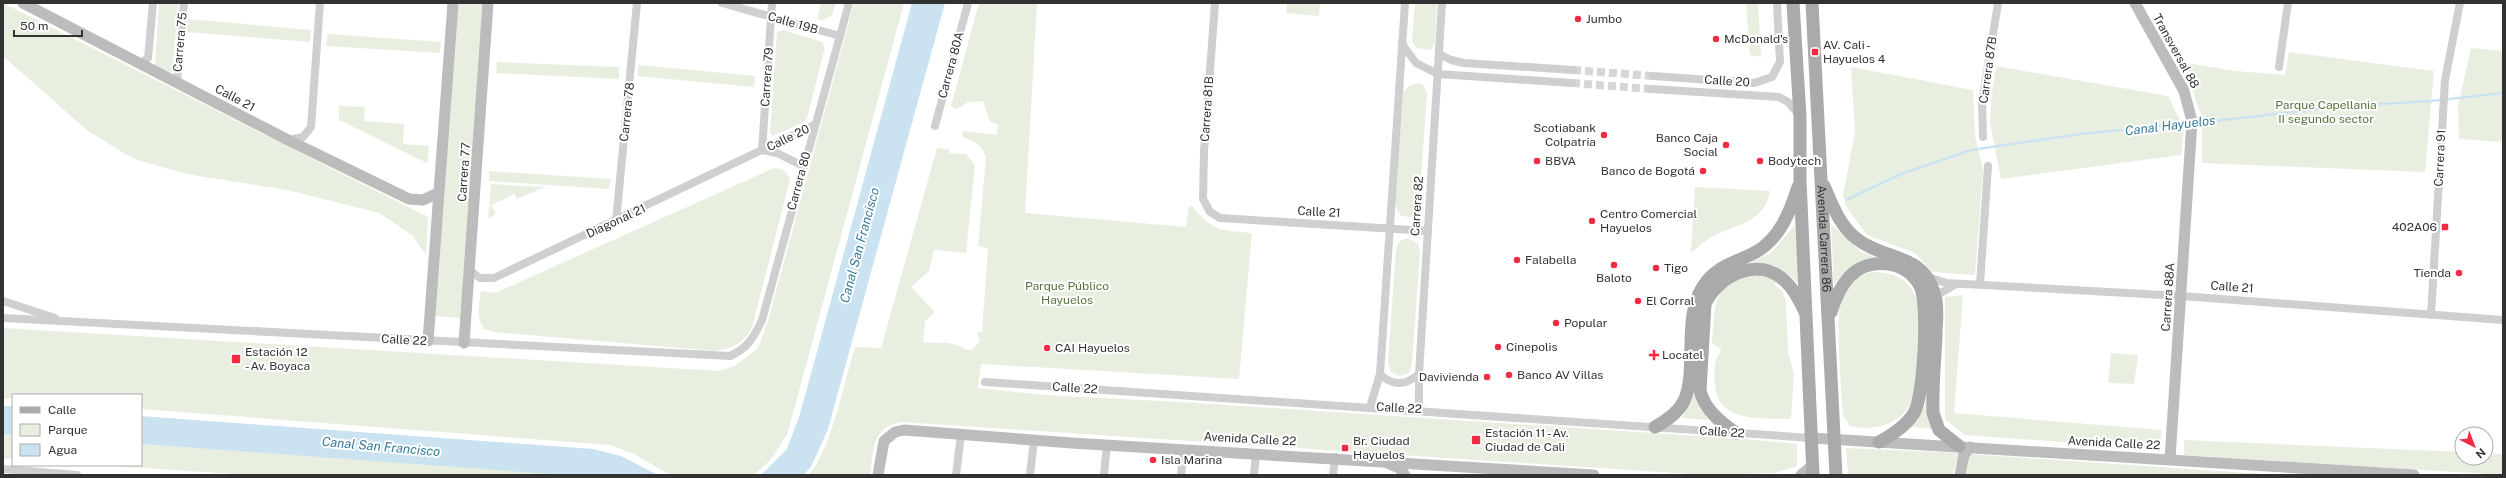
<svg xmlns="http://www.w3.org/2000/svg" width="2506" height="478" viewBox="0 0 2506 478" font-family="'Public Sans',sans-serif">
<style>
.green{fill:#e9efe0}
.water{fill:#cbe3f0}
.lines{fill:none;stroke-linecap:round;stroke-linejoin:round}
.stream{stroke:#cbe3f0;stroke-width:2.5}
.street-tunnel{stroke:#d6d6d6;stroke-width:8;stroke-dasharray:8 4;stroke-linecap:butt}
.street{stroke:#cfcfcf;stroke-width:8}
.secondary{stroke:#bcbcbc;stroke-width:11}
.primary{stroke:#aaa;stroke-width:13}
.poi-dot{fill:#f32b42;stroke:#fff;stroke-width:1.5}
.labels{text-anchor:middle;stroke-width:4;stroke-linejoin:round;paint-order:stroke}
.poi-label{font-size:12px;fill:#323232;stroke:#fff;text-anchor:start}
.street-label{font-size:12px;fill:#323232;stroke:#fff}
.park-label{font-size:12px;fill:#57733b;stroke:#fff}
.water-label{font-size:13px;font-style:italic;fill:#387a9c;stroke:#fff}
</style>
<rect width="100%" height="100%" fill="#fff"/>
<!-- green -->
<g class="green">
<polygon points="3,3 428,217 426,255 412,235 379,213 287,190 187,174 141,161 125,154 88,131 3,56"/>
<polygon points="159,3 179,3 172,70 169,72 155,66"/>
<polygon points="457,3 484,3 461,318 434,316"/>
<polygon points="821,3 836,3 832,16 822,20 817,19"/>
<path d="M854,3H904L788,432C778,449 770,465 752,475H670L634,454L610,445L141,409V395H13V399L3,398V328L720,371L736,365L758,348L768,321Z"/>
<path d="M979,3H1037L1025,213L1186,227L1189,206H1192C1214,232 1220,230 1252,233L1239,379L981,364L978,388L1046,395L1181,402L1745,439L1797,444V466L1775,473L1705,475L901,422C871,428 874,450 870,475H809C832,447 844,382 855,347L881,348L937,148L949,149V153L966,154L975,165L966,253L934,250L929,271L911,287L935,312L925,321L923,342C933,343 943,342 953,344C963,345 969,359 980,340L977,332H982L988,248L978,246L986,158C982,144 975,141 962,137L963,131L997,135L998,124L990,122L983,101L968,102L957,109L951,106Z"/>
<polygon points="1287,3 1320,3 1319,16 1286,13"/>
<polygon points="1415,3 1437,3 1435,43 1431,50 1416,48 1412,41"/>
<polygon points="1746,3 1758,3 1761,57 1750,55"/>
<polygon points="188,19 311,30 310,42 187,32"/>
<polygon points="783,30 822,42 825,47 807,118 802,123 773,136 770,133 777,32"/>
<polygon points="328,34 441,42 440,53 326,46"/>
<polygon points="2471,48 2503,51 2503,142 2459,139 2458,106"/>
<polygon points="2289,52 2434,71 2425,172 2202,163 2202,118 2191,86 2180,62 2236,71 2285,75"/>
<polygon points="497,62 619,67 619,79 496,73"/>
<polygon points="639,65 755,76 754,87 637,76"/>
<polygon points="1996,66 2168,96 2184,128 2181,155 2001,179 1990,123 1991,100"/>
<polygon points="1851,67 1973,90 1975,136 1983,170 1975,275 1932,272 1915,253 1867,235 1846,206 1843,196 1855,131"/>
<polygon points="1419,83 1424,86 1427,93 1419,209 1411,217 1401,216 1395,205 1403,92 1409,86"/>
<polygon points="339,106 365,107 364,121 404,124 403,144 429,146 427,163 339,120"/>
<path d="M774,168L784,170L790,179L752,328C742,344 733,348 715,351L494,332L484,329C476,317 479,305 481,291L495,293Z"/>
<polygon points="489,171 611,179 609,189 489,181"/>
<polygon points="491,184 545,187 517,199 514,194 491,205 496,214 488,219"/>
<path d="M1695,187L1770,191C1765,221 1739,224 1717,234C1707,239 1699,246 1691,253Z"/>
<path d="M1831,224L1860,251L1876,258C1857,259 1845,269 1834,285Z"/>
<path d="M1795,225L1800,286C1786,268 1770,263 1748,264L1771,253Z"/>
<polygon points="1408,238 1418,244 1420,251 1412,364 1409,373 1400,376 1391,372 1388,362 1396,248 1400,241"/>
<path d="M1872,272C1886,272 1898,274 1908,285C1914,291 1918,301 1919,309C1923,324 1917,393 1909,406C1898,426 1870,431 1850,426L1843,415C1842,391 1833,307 1844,290C1851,281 1862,274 1872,272Z"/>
<path d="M1754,273L1776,278L1775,285L1783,292L1786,302L1788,352L1794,374L1791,419C1764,418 1717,423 1715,385C1714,378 1714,367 1716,360C1718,355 1720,354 1721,349L1712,343C1716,303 1710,287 1754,273Z"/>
<polygon points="1963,295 1954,413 2162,430 2159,449 1965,435 1945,419 1945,297"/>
<polygon points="2111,353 2138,355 2134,384 2108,383"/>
<polygon points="1694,387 1697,399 1708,420 1682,418 1692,399"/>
<polygon points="1927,396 1933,429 1910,427 1924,408"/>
<polygon points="3,434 13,435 13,459 3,459"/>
<polygon points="2184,440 2462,452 2462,458 2486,458 2486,453 2503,454 2503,475 2184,455"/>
<polygon points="141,444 557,473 564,475 249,475 99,465 141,465"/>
<polygon points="1846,448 1960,453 1952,475 1848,475"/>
<polygon points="1970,454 2277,475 1966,475"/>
</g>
<!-- water -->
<g class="water">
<polygon points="912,3 945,3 828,429 812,465 804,475 761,475 787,449 800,414"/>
<polygon points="3,406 13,406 13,435 3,434"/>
<polygon points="141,416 593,449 621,456 658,475 564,475 141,444"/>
</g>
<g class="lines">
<!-- stream -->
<g class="stream">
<polyline points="2195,123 2348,106 2431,101 2503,93"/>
<polyline points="1848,199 1901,174 1971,150 2081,134 2190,123"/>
</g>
<!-- street-tunnel -->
<g class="street-tunnel">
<polyline points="1573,70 1653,76"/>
<polyline points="1572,83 1651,89"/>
</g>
<!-- street -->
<g class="street">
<polyline points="722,3 840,36"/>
<polyline points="1215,3 1204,151 1203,199 1210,212 1220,218 1428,231"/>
<polyline points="1402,44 1416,63 1438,74 1572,83"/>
<polyline points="1439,54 1451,60 1464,63 1573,70"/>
<polyline points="139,64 148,58 153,3"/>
<polyline points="2279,67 2288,3"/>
<polyline points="1653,76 1754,83 1772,77 1780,62 1777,3"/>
<polyline points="177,82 184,3"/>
<polyline points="1651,89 1779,97 1788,102 1799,115"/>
<polyline points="935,126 968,3"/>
<polyline points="1983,137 1982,103 1998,3"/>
<polyline points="288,140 303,137 311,127 320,3"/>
<polyline points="762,150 772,3"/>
<polyline points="762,150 777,153 803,166"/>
<polyline points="616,221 637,3"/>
<polyline points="469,270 480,278 494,278 814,125"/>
<polyline points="1928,277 1946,283 2181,296 2503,320"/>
<polyline points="1980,284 1988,166"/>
<polyline points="3,301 55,318"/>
<polyline points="1936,301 1939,294 1956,284"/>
<polyline points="2431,315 2445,80 2460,3"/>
<path d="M3,318L730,356C748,348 754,337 762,320L849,3"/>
<path d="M1380,374C1393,387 1406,385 1419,374"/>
<polyline points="985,382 1812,438"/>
<polyline points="1370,407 1380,374 1405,3"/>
<polyline points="1419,410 1419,374 1442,3"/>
<polyline points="3,469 77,475"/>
<polyline points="956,475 961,434"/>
<polyline points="1030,475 1034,440"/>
<polyline points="1104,475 1107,444"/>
<polyline points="1181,475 1184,449"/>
<polyline points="1254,475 1256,453"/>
<polyline points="1333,475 1335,457"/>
</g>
<!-- secondary -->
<g class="secondary">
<polyline points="23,3 288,140 409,199 423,200 438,193"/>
<polyline points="2135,3 2184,91 2192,121 2170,459"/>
<polyline points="428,341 453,3"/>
<polyline points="464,343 488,3"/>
<polyline points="1812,438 2414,475"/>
<polyline points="1387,463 1399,468 1405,475"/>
<polyline points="878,475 884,441 895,432 904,430 1072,443 1594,475"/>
<polyline points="1801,475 1813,465"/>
<polyline points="1960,475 1964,455 1970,447"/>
</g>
<!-- primary -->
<g class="primary">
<polyline points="1793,3 1800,116 1800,180 1813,475"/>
<path id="s1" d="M1812,3L1836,475"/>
<path d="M1824,186C1832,204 1840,227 1857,239C1886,262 1927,251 1936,301C1938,312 1936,324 1936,334C1935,361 1932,387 1933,413L1939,430L1959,446"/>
<path d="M1831,312C1835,299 1840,287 1849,277C1869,256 1906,260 1920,286C1929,303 1924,396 1914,413C1906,426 1892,435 1879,442"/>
<path d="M1655,427C1666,421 1678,413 1684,401C1699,368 1680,313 1707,281C1720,265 1739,261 1756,252C1780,238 1790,212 1798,187"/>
<path d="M1736,433C1720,422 1704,409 1700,390L1705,304C1718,276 1758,255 1785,281C1794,289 1800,301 1805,312"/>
</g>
</g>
<!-- markers -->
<g class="poi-dot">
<circle cx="1578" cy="19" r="4"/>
<circle cx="1716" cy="39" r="4"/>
<rect x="1811" y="48" width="8" height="8" rx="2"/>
<circle cx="1604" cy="135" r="4"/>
<circle cx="1726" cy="145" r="4"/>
<circle cx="1537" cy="161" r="4"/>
<circle cx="1760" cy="161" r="4"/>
<circle cx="1703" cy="171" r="4"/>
<circle cx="1592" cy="221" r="4"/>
<rect x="2441" y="223" width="8" height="8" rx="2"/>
<circle cx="1517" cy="260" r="4"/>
<circle cx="1614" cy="265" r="4"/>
<circle cx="1656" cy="268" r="4"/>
<circle cx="2459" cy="273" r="4"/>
<circle cx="1638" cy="301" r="4"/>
<circle cx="1556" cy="323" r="4"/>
<circle cx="1498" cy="347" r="4"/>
<circle cx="1047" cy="348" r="4"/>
<path d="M1652 349h4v4h4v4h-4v4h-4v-4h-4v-4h4z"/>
<rect x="231" y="354" width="10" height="10" rx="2"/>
<circle cx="1509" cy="375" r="4"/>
<circle cx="1487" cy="377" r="4"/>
<rect x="1471" y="435" width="10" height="10" rx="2"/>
<rect x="1341" y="444" width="8" height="8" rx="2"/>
<circle cx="1153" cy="460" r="4"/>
</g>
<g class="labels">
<!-- poi labels -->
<g class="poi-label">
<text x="1586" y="23">Jumbo</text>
<text x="1724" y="43">McDonald's</text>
<text x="1823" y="49">AV. Cali -<tspan x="1823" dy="14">Hayuelos 4</tspan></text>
<text x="1596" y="132" text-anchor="end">Scotiabank<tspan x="1596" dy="14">Colpatria</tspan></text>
<text x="1718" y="142" text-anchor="end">Banco Caja<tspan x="1718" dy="14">Social</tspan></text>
<text x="1545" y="165">BBVA</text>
<text x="1768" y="165">Bodytech</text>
<text x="1695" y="175" text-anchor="end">Banco de Bogotá</text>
<text x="1600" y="218">Centro Comercial<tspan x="1600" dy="14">Hayuelos</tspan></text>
<text x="2437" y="231" text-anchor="end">402A06</text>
<text x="1525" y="264">Falabella</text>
<text x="1664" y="272">Tigo</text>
<text x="2451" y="277" text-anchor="end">Tienda</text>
<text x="1614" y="282" text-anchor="middle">Baloto</text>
<text x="1646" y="305">El Corral</text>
<text x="1564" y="327">Popular</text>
<text x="1506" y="351">Cinepolis</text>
<text x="1055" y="352">CAI Hayuelos</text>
<text x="245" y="356">Estación 12<tspan x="245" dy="14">- Av. Boyaca</tspan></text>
<text x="1662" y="359">Locatel</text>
<text x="1517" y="379">Banco AV Villas</text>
<text x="1479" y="381" text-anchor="end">Davivienda</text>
<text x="1485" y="437">Estación 11 - Av.<tspan x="1485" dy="14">Ciudad de Cali</tspan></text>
<text x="1353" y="445">Br. Ciudad<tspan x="1353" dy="14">Hayuelos</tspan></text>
<text x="1161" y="464">Isla Marina</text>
</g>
<!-- street labels -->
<g class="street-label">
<text transform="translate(793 23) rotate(16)" y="4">Calle 19B</text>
<text transform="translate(180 42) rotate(-85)" y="4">Carrera 75</text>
<text transform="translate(2176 51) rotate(61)" y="4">Transversal 88</text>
<text transform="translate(951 65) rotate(-75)" y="4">Carrera 80A</text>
<text transform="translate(1988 70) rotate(-82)" y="4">Carrera 87B</text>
<text transform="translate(767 77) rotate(-86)" y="4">Carrera 79</text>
<text transform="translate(1727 81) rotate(4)" y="4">Calle 20</text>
<text transform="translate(235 98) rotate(28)" y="4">Calle 21</text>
<text transform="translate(1207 109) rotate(-86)" y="4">Carrera 81B</text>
<text transform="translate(627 112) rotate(-84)" y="4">Carrera 78</text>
<text transform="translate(788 138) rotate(-26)" y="4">Calle 20</text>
<text transform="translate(2440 158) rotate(-87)" y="4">Carrera 91</text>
<text transform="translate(464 172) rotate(-86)" y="4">Carrera 77</text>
<text transform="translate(799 181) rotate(-75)" y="4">Carrera 80</text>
<text transform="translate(1417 206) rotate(-86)" y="4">Carrera 82</text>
<text transform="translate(1319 212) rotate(3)" y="4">Calle 21</text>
<text transform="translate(616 221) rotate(-25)" y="4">Diagonal 21</text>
<text dy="4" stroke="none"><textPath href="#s1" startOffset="236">Avenida Carrera 86</textPath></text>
<text transform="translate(2232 287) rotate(4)" y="4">Calle 21</text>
<text transform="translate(2168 297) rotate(-86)" y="4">Carrera 88A</text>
<text transform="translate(404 340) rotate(3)" y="4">Calle 22</text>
<text transform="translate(1075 388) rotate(4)" y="4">Calle 22</text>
<text transform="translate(1399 408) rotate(3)" y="4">Calle 22</text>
<text transform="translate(1722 432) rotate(4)" y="4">Calle 22</text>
<text transform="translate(1250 439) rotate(3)" y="4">Avenida Calle 22</text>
<text transform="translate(2114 443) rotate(3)" y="4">Avenida Calle 22</text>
</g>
<!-- park labels -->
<g class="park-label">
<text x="2326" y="109">Parque Capellania<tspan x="2326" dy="14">II segundo sector</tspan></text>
<text x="1067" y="290">Parque Público<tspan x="1067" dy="14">Hayuelos</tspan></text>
</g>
<!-- water labels -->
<g class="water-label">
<text transform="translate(2170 125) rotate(-7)" y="5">Canal Hayuelos</text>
<text transform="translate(859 245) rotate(-75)" y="5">Canal San Francisco</text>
<text transform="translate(381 446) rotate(5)" y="5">Canal San Francisco</text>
</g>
</g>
<!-- border -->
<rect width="2506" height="478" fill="none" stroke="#323232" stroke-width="8"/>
<!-- legend -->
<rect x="12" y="394" width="130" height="72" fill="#ffffff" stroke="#adadad"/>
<rect x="20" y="407" width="20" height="6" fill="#aaaaaa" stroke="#adadad"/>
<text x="48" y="414" font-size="12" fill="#323232">Calle</text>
<rect x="20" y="424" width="20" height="12" fill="#e9efe0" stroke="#adadad"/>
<text x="48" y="434" font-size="12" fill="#323232">Parque</text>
<rect x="20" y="444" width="20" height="12" fill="#cbe3f0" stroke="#adadad"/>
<text x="48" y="454" font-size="12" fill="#323232">Agua</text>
<!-- north arrow -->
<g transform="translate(2474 446) rotate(138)"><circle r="19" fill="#ffffff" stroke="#adadad"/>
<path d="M0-3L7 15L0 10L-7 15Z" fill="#f32b42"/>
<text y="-6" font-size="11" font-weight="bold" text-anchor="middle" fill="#323232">N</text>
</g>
<!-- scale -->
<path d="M14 30v6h68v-6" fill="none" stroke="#323232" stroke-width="2"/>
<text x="20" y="30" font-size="12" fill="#323232" stroke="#ffffff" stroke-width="3" paint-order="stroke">50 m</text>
</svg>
